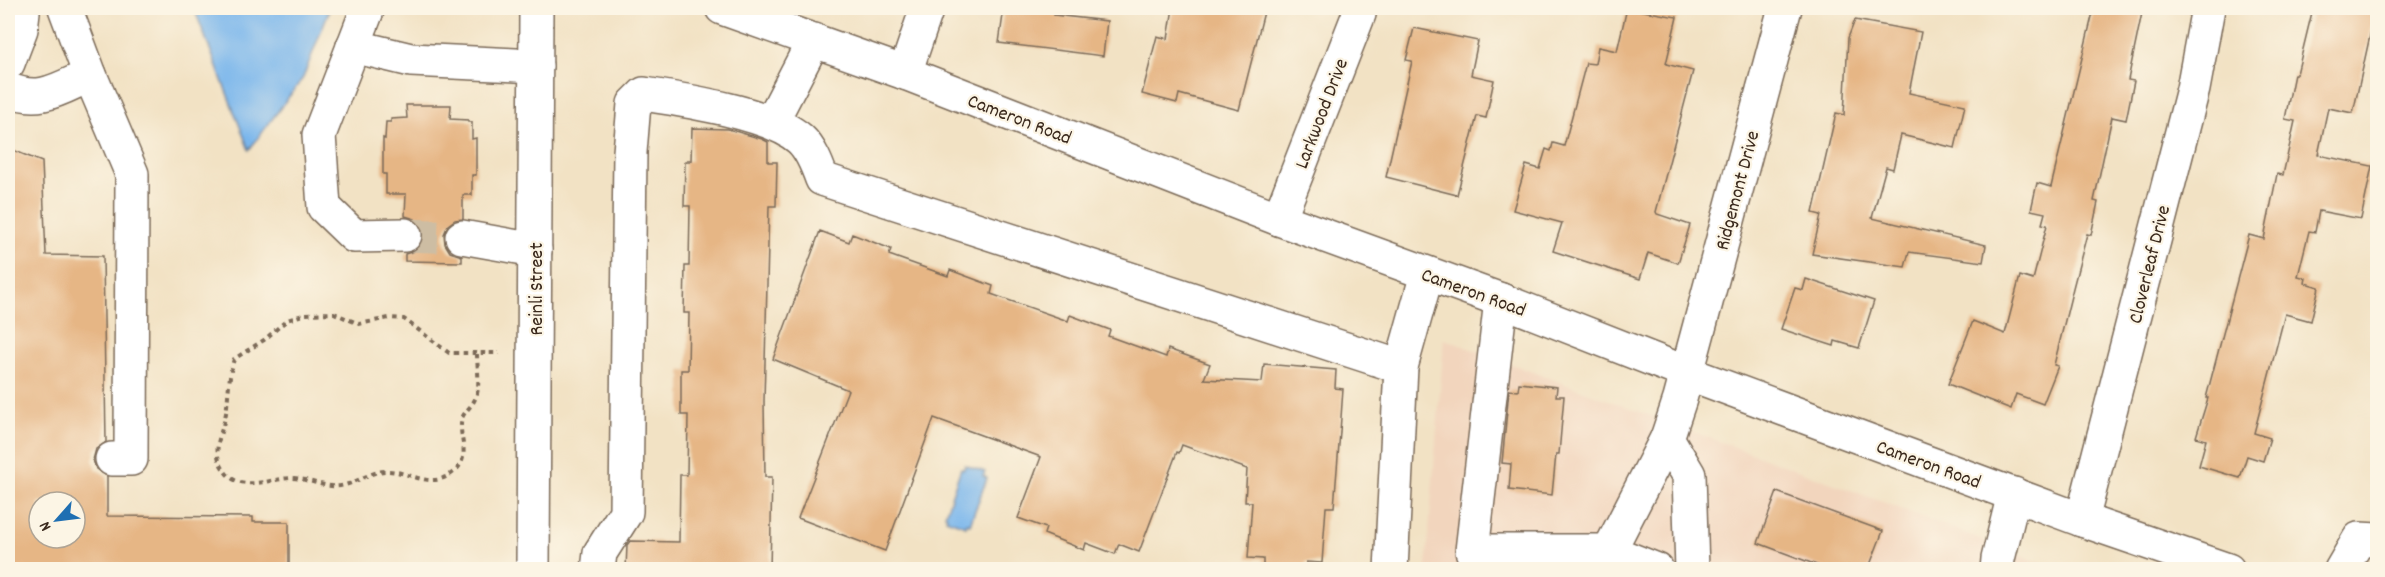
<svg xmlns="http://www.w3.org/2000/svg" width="2385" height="577" viewBox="0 0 2385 577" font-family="Dekko,sans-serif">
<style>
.built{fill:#f2d5bd}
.water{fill:#79b6ec;stroke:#5a7085;stroke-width:1.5}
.building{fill:#e6b685;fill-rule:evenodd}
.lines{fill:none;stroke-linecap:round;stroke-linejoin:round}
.minor-tunnel{stroke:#cdbda3;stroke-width:33;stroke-dasharray:33 16;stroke-linecap:butt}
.minor-casing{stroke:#7b6a58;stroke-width:36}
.major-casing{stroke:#7b6a58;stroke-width:36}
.path{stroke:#7b6a58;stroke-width:4;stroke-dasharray:4.5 4.5;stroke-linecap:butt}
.minor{stroke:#fff;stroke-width:33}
.major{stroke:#fff;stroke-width:33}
.labels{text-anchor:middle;stroke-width:4.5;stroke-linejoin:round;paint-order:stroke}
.street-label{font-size:20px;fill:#3b2a1e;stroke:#fcf5e5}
</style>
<rect width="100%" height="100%" fill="#fcf5e5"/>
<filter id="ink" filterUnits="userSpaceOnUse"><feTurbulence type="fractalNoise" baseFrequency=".0167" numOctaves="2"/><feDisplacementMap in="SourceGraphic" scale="12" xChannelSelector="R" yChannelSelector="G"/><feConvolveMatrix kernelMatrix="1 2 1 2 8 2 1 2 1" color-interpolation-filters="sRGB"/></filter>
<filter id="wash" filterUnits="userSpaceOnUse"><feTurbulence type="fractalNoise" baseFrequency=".008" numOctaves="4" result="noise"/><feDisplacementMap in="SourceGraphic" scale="24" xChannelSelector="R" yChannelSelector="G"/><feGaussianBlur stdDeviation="1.35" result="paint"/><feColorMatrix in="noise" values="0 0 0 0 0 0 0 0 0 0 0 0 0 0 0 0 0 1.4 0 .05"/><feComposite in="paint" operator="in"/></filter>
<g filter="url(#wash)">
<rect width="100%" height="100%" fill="#f2e2c4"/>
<!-- built -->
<polygon class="built" points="1444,339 1955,529 2054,569 1426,570"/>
<!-- water -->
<g class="water">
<polygon points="194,8 330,8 303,78 249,150"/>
<polygon points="965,465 985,472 983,476 987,478 970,524 967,523 966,526 946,519 947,516 945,515 961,468 964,469"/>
</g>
<g id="blocks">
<!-- building -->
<g class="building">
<polygon points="1004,8 1055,8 1054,15 1107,21 1103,56 999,43"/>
<polygon points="1173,8 1265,8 1239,110 1179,94 1177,103 1142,94 1157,36 1168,39"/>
<polygon points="1627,8 1677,17 1666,64 1693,71 1656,212 1657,214 1690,225 1678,263 1648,253 1640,279 1553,251 1562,223 1513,210 1526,165 1540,169 1546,149 1551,151 1553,143 1564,146 1586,63 1595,64 1598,47 1617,51"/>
<polygon points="2094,8 2143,8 2128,80 2134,81 2126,120 2112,117 2094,201 2098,202 2091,235 2087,234 2073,288 2054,365 2058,366 2043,404 2016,394 2011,409 1948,384 1973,321 2005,334 2020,276 2033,280 2047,225 2042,224 2045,213 2031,210 2037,183 2051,187"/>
<polygon points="2313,8 2376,8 2353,113 2328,108 2318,155 2372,166 2361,219 2319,211 2315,232 2309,231 2298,276 2306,278 2305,283 2319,287 2311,321 2285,314 2254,433 2270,438 2263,461 2247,456 2240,478 2199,466 2206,440 2196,437 2208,398 2206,398 2249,235 2264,239 2277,174 2283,175 2295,121 2285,119 2294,74 2297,74"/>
<polygon points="1855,20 1921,32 1909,93 1965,105 1955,148 1901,135 1893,169 1886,167 1872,218 1986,245 1983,262 1909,252 1905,267 1812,254 1821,215 1813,213 1836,113 1844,115 1848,38"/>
<polygon points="1414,28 1478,41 1471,75 1494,80 1486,118 1477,116 1457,195 1386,177 1412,61 1406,60"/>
<polygon points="406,105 451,105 450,119 468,120 468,122 472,122 472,139 476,138 476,175 472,175 472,195 463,195 463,219 455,220 448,225 444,234 445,244 450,252 462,256 462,262 405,261 405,254 415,251 422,244 424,234 421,225 415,219 405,216 406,194 386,194 386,174 383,174 383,138 385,139 386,122 391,122 391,119 407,118"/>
<polygon points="692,128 728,129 762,139 768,142 768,162 777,162 776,206 769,206 764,401 765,477 772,477 770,570 626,570 627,545 630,541 679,542 680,475 687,475 688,415 681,415 681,370 688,370 689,313 684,313 685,266 689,266 690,206 684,206 685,161 691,161"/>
<path d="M8,148L42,162L46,255L103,256L106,442L96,449L93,460L96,469L107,476V516L253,517V522H289V570H8ZM39,502H75V538H39Z"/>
<polygon points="820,231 849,242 852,234 891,249 889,255 948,276 950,270 993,286 991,294 1068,321 1070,315 1110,330 1108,336 1166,357 1168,349 1210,364 1204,379 1262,382 1264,364 1336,370 1335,388 1343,389 1340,432 1334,507 1326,507 1322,563 1306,562 1305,570 1303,570 1263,566 1263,559 1248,558 1252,502 1245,502 1247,469 1182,445 1179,453 1177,452 1139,552 1119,544 1115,554 1086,543 1084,550 1044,534 1046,528 1018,518 1041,457 934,418 885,551 798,518 848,390 773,359"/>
<polygon points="1806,279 1874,301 1859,348 1835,341 1834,346 1781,329 1795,288 1803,290"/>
<polygon points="1519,383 1557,387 1556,396 1564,396 1559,454 1556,454 1552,495 1509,490 1511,464 1502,463 1509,390 1518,391"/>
<polygon points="1777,492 1883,531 1868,570 1830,570 1758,543"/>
</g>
</g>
</g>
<g filter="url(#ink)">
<use href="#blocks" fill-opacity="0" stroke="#7b6a58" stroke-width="1.5"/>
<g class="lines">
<!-- minor-tunnel -->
<polyline class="minor-tunnel" points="405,235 462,237"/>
<defs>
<g id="minor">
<polyline points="65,8 90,75 132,174 131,459 112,459"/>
<polyline points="368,8 319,135 324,207 354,236 405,235"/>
<polyline points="353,46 411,60 536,66"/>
<polyline points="8,63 21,29 23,12 18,8"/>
<polyline points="905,73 927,8"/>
<path d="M8,89C40,104 60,88 90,75"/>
<polyline points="772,121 814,40"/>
<polyline points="1279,219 1359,14 1360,8"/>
<polyline points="462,237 535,250"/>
<polyline points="1501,300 1472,551 1609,551 1657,570"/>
<polyline points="1401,367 1427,274"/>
<polyline points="1667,438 1689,475 1692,570"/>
<polyline points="2082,520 2193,89 2208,8"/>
<polyline points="1609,551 1667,438 1680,399 1785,8"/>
<polyline points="533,570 536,8"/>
<path d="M598,570L600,553L626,512L630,152L634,104L644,94C683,100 771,113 800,139C811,149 817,165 822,179L1401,367L1391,570"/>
<polyline points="1997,570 1998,559 2014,494"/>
<polyline points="2341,570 2359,539 2378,540"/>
</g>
<polyline id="major" points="722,8 905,73 1279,219 1501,300 1687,373 2082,520 2228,570"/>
</defs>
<!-- minor casing -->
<use href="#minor" class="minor-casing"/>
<!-- major casing -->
<use href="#major" class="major-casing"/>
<!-- path -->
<path class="path" d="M477,354C477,367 481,387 475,399C472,406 465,411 462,418C457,436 472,454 456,470C428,495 406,465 378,472C365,475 354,484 340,486C323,488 307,478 291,478C272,479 255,487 237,481C229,478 225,472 221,465C212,446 223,432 226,413C229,395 228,377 234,359L264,340L287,320L306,314L334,313L359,324L389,318L404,319L449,353H499"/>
<!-- minor -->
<use href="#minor" class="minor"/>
<!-- major -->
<use href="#major" class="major"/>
</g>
</g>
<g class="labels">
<!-- street labels -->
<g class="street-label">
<text transform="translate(1320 113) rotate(-69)" y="7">Larkwood Drive</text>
<text transform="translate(1020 118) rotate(21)" y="7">Cameron Road</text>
<text transform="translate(1736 190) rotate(-75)" y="7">Ridgemont Drive</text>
<text transform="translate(2148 264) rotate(-76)" y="7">Cloverleaf Drive</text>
<text transform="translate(535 289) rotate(-90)" y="7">Reinli Street</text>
<text transform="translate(1474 291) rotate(20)" y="7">Cameron Road</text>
<text transform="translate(1929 463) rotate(20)" y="7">Cameron Road</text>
</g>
</g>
<!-- margin -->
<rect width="2385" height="577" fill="none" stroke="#fcf5e5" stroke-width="30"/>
<!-- north arrow -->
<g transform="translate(57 520) rotate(242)"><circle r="28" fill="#fcf5e5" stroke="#afa495" stroke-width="1.5"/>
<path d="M0-4.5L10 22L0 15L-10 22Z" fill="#1f6fb2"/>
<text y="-9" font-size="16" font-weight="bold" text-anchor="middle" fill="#3b2a1e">N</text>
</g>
</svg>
